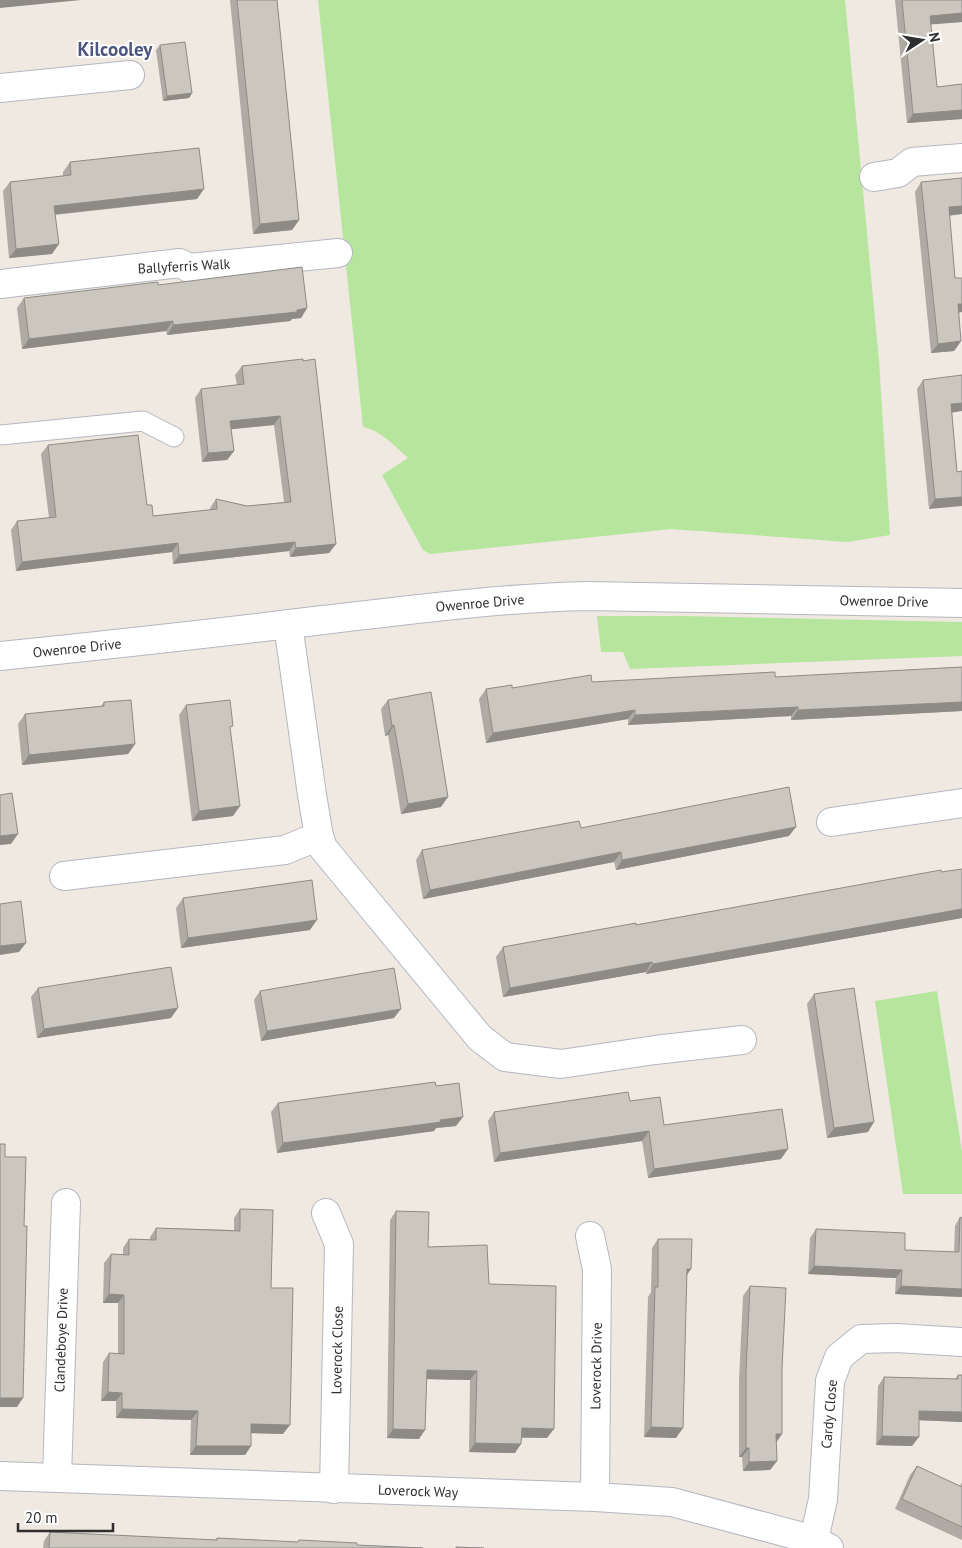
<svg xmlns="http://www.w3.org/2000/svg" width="962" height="1548" viewBox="0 0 962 1548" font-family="'PT Sans',sans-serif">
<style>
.green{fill:#b6e59e}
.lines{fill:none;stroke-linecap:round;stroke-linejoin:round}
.lane-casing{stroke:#b4b7c1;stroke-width:21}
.street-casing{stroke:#b4b7c1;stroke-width:30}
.lane{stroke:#fff;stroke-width:19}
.street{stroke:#fff;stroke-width:28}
.wall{fill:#afaba4}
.shaded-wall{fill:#8e8b86}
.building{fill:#cbc7bf;stroke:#8e8b86}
.labels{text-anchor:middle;stroke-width:4;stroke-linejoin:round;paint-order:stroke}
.street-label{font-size:14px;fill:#2e2e2e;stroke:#fff}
.district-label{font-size:19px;font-weight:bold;fill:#4d5680;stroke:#fff}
</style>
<rect width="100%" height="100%" fill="#efe9e1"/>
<!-- green -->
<g class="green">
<path d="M318,0H845L879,361L890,535L847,542L671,529L430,554L423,550L382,475L408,458C396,447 380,430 363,427Z"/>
<polygon points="597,616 683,616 962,622 962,656 630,669 623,652 601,652"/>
<polygon points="937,991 962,1152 962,1194 903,1194 875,1001"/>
</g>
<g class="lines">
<defs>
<polyline id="lane" points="0,435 143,421 174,437"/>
<g id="street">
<polyline points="0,88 130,75"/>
<polyline points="874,177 898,173 912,162 962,158"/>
<polyline points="0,284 180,263 189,268 338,253"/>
<polyline points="288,624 312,795 319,836 323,848 480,1038 505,1057 561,1064 655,1050 742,1040"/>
<path d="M0,656C108,645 216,633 323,620C411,610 499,598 587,596L962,603"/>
<polyline points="831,822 962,803"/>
<polyline points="64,876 285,850 319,836"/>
<polyline points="326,1213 339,1244 334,1489"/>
<polyline points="590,1236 597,1269 595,1497"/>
<polyline points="0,1476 595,1497 672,1502 814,1540 829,1548"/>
<polyline points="57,1477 66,1203"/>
<polyline points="814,1540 823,1499 830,1381 839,1357 861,1339 896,1338 962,1342"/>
</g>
</defs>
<!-- lane casing -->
<use href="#lane" class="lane-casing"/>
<!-- street casing -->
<use href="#street" class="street-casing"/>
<!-- lane -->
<use href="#lane" class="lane"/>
<!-- street -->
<use href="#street" class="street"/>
</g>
<!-- wall -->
<g class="wall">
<polygon points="230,0 277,0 299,220 292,230 253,234"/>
<polygon points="895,0 962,0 962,22 931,24 937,87 962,84 962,119 907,123"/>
<polygon points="160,45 192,93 189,98 163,101 156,50"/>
<polygon points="70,162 197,199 55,215 52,254 9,258 3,191 10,182 63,176 63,172"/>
<polygon points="921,182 962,214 949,216 955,278 962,312 958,313 961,341 954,351 931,353 915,192"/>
<polygon points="158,285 307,308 301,318 292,319 290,321 167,335 166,331 22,349 17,308 24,298"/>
<polygon points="303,359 336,544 329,553 290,557 289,551 173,564 172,552 16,571 11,530 17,521 49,518 41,454 48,445 147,505 153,516 210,510 210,508 216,499 247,506 284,502 274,425 231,429 234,451 227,460 202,462 195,398 201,389 237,385 235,375 242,366"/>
<polygon points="923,380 952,413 957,472 929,509 917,389"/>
<polygon points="962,667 962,711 791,720 791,716 628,725 628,719 486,743 479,699 486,689 512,688 592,682 775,677"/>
<polygon points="388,700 441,807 401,814 388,735 385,736 381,709"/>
<polygon points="104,702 135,744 128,754 22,765 18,724 25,714 101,706"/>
<polygon points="186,705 233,816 192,821 179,715"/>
<polygon points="581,828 789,836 616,870 614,862 423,899 416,860 422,850"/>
<polygon points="962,869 962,918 646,974 646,972 503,997 496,957 503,947"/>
<polygon points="183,898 310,930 181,948 176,908"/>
<polygon points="38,988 171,1018 37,1038 31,997"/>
<polygon points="260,991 394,1018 261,1041 254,1000"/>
<polygon points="814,994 868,1132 827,1138 807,1004"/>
<polygon points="436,1086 456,1126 436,1128 434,1131 277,1153 271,1112 278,1103"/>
<polygon points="630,1101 664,1125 781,1159 648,1178 642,1141 494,1162 488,1121 494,1112"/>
<polygon points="240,1209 271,1288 283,1434 251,1433 251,1446 245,1455 190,1455 191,1420 116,1418 116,1401 101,1401 103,1362 109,1353 118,1354 118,1303 103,1303 104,1263 111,1254 123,1254 123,1248 129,1239 150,1240 150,1237 156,1228 234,1230 234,1218"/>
<polygon points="396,1211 428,1247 489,1284 547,1438 521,1438 515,1453 469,1452 470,1380 427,1379 419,1439 387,1438 390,1220"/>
<polygon points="960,1217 962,1297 895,1294 896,1278 808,1274 810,1238 816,1229 905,1250 954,1252 955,1226"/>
<polygon points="658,1239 687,1275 676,1438 644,1437 648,1297 651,1292 652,1248"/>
<polygon points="750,1286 776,1442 777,1461 770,1470 743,1471 742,1457 739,1457 739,1380 743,1296"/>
<polygon points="958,1375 962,1375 962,1422 919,1420 912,1446 876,1445 878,1386 884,1377 955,1379"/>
<polygon points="917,1466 960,1486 962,1482 962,1540 895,1509 910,1475"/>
<polygon points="50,1532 215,1540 217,1538 297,1542 299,1540 357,1545 423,1548 43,1548 44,1541"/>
</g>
<!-- shaded-wall -->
<g class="shaded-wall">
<polygon points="0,0 81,0 0,8"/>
<polygon points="962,13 962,22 924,25 930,16"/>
<polygon points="192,93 189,98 163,101 167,96"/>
<polygon points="962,110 962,119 907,123 913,114"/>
<polygon points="204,189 197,199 48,215 54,206"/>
<polygon points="962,206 962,214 942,216 949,207"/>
<polygon points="299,220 292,230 253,234 260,224"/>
<polygon points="59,244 52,254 9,258 16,249"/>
<polygon points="958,304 962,304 962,312 951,313"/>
<polygon points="307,308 301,318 292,319 290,321 167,335 173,325"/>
<polygon points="173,321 166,331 22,349 29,339"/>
<polygon points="961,341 954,351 931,353 938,344"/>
<polygon points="962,403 962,411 944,414 951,404"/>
<polygon points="280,416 274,425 224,430 230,421"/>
<polygon points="234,451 227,460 202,462 208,453"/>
<polygon points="962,497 962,506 929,509 935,499"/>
<polygon points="295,542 289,551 173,564 179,555"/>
<polygon points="178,543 172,552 16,571 22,562"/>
<polygon points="336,544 329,553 290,557 296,548"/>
<polygon points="962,702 962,711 791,720 798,710"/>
<polygon points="798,707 791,716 628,725 635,715"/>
<polygon points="635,710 628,719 486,743 493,733"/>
<polygon points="394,725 388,735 385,736 392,726"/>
<polygon points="135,744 128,754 22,765 29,755"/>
<polygon points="448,797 441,807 401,814 408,804"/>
<polygon points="240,806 233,816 192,821 199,811"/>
<polygon points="796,827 789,836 616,870 622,860"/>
<polygon points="18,834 11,844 0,845 0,836"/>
<polygon points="621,852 614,862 423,899 430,890"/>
<polygon points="962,909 962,918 646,974 653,964"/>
<polygon points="317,920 310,930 181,948 188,938"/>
<polygon points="26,943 19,952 0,955 0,946"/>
<polygon points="652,962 646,972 503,997 510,988"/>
<polygon points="178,1008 171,1018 37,1038 44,1029"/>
<polygon points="401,1009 394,1018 261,1041 267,1031"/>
<polygon points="463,1117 456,1126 436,1128 434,1131 277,1153 283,1143"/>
<polygon points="874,1122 868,1132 827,1138 834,1128"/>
<polygon points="649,1131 642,1141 494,1162 500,1153"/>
<polygon points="788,1149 781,1159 648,1178 654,1169"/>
<polygon points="814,1266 902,1270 896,1278 808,1274"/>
<polygon points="687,1269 691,1269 685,1278"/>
<polygon points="901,1286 962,1289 962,1297 895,1294"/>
<polygon points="109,1294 124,1295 118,1303 103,1303"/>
<polygon points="427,1370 477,1371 470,1380 421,1379"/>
<polygon points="108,1392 122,1393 116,1401 101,1401"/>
<polygon points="0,1398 23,1398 17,1407 0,1407"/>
<polygon points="122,1409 198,1411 191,1420 116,1418"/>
<polygon points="919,1411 962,1412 962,1422 913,1420"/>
<polygon points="251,1424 290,1425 283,1434 245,1433"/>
<polygon points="651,1427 683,1428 676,1438 644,1437"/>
<polygon points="522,1428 554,1429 547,1438 515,1437"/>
<polygon points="393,1429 425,1430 419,1439 387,1438"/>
<polygon points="776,1434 782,1434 776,1443"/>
<polygon points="882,1436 919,1437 912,1446 876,1445"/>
<polygon points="475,1443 521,1444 515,1453 469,1452"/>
<polygon points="196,1446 251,1446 245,1455 190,1455"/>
<polygon points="746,1448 749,1448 742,1457 739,1457"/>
<polygon points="777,1461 770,1470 743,1471 749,1462"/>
</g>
<!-- building -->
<g class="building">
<polygon points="237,0 277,0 299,220 260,224"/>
<polygon points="902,0 962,0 962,13 930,16 937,87 962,84 962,110 913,114"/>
<polygon points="185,42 192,93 167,96 160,45"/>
<polygon points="199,148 204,189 54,206 59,244 16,249 10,182 71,175 70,162"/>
<polygon points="962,178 962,206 949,207 955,278 962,278 962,304 958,304 961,341 938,344 921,182"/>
<polygon points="302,267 307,308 297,310 297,312 173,325 173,321 29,339 24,298 158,282 158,285"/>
<polygon points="303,359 303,361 315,359 336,544 296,548 295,542 179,555 178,543 22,562 17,521 56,517 48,445 138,435 147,505 152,505 153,516 217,509 216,499 247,506 291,502 280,416 230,421 234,451 208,453 201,389 244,384 242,366"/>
<polygon points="962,375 962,403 951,404 957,472 962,471 962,497 935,499 923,380"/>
<polygon points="962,667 962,702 798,710 798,707 635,715 635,710 493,733 486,689 512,685 512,688 591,675 592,682 775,672 775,677"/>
<polygon points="431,692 448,797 408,804 394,725 392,726 388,700"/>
<polygon points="131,700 135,744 29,755 25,714 104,706 104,702"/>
<polygon points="230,700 233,726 230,727 240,806 199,811 186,705"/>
<polygon points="789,787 796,827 622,860 621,852 430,890 422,850 579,821 581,828"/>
<polygon points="12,793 18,834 0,836 0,795"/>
<polygon points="962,869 962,909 653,964 652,962 510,988 503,947 636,923 636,925 941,870 941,872"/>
<polygon points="312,880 317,920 188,938 183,898"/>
<polygon points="21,901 26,943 0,946 0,904"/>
<polygon points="171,967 178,1008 44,1029 38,988"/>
<polygon points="394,968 401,1009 267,1031 260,991"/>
<polygon points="854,988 874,1122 834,1128 814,994"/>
<polygon points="435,1082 436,1086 459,1083 463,1117 440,1120 441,1122 283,1143 278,1103"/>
<polygon points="628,1092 630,1101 660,1097 664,1125 782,1109 788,1149 654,1169 649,1131 500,1153 494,1112"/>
<polygon points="0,1144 5,1144 5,1157 26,1157 24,1226 27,1226 23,1398 0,1398"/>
<polygon points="240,1209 273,1210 271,1288 293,1288 290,1425 251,1424 251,1446 196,1446 198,1411 122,1409 122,1393 108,1392 109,1353 124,1354 124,1295 109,1294 111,1254 129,1255 129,1239 156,1240 156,1228 240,1231"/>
<polygon points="396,1211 429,1212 428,1247 487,1245 489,1284 556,1286 554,1429 522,1428 521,1444 475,1443 477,1371 427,1370 425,1430 393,1429"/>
<polygon points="960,1217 962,1218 962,1289 901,1286 902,1270 814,1266 816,1229 905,1233 905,1250 959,1252"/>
<polygon points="658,1239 692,1239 691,1269 687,1269 683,1428 651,1427 655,1287 658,1287"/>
<polygon points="750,1286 786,1288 782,1369 782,1434 776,1434 777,1461 749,1462 749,1448 746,1448 746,1371"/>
<polygon points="958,1375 962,1375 962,1412 919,1411 919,1437 882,1436 884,1377 958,1379"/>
<polygon points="917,1466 962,1487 962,1527 902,1499"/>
<polygon points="50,1532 217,1540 217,1538 298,1542 299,1540 357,1543 357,1545 423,1548 49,1548"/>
<polygon points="456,1547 484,1548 456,1548"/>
</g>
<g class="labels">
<!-- street labels -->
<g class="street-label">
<text transform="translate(184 266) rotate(-3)" y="5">Ballyferris Walk</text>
<text transform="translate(884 601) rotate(1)" y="5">Owenroe Drive</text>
<text transform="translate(480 603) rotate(-5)" y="5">Owenroe Drive</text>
<text transform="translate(77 648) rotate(-6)" y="5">Owenroe Drive</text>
<text transform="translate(61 1340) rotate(-88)" y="5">Clandeboye Drive</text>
<text transform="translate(337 1350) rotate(-89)" y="5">Loverock Close</text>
<text transform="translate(596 1366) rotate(-89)" y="5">Loverock Drive</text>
<text transform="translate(829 1414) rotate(-85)" y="5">Cardy Close</text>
<text transform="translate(418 1491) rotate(2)" y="5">Loverock Way</text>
</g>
<!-- district labels -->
<g class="district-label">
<text x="115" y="56">Kilcooley</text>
</g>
</g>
<!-- north arrow -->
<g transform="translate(922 40) rotate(78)" stroke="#ffffff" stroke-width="4" paint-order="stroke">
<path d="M0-4L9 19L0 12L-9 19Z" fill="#2e2e2e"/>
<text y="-8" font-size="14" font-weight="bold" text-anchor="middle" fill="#2e2e2e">N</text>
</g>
<!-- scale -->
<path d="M18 1523v8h95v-8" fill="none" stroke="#2e2e2e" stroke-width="2.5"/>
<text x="25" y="1523" font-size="15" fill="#2e2e2e" stroke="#ffffff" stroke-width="4" paint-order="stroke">20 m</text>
</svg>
